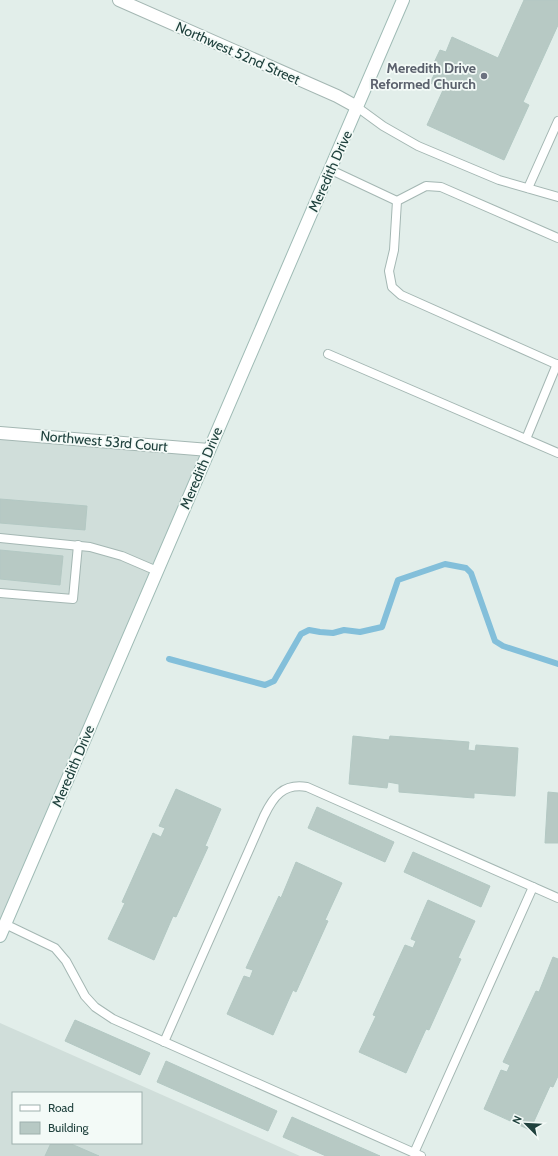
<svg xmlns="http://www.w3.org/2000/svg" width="558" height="1156" viewBox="0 0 558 1156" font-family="Cabin,sans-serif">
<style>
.built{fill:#d0deda;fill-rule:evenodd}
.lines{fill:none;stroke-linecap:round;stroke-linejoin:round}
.stream{stroke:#83bfda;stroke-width:6}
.building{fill:#b7c9c4;stroke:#b3c8c3}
.service-casing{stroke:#a4b7b3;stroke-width:10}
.minor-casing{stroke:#a4b7b3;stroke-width:14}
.secondary-casing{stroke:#9fbbb5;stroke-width:14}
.service{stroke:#fff;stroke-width:8}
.minor{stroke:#fff;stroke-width:12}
.secondary{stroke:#fff;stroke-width:12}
.worship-dot{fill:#6b7280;stroke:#f3faf7;stroke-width:1.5}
.labels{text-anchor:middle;stroke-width:3.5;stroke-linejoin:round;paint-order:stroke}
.street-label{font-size:14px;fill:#1f413d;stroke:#f3faf7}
.worship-label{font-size:14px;font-weight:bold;fill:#5b616d;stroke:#f3faf7;text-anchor:end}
</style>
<rect width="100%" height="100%" fill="#e2eeea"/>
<!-- built -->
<g class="built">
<polygon points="0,433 209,450 0,937"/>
<path d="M0,1023L300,1156H0ZM13,1093H141V1143H13Z"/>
</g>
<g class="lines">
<!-- stream -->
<polyline class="stream" points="169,659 265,685 274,681 301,634 309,630 320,632 333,633 344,630 360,632 382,627 398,580 445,564 466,568 471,573 495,641 503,646 558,664"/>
</g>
<!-- building -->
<g class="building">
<polygon points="524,0 558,0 558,25 523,102 529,105 504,160 427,125 444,88 430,83 437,69 432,67 440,50 446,52 452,37 498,58"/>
<polygon points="0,499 87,506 85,530 0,523"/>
<polygon points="0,550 63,556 60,585 0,579"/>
<polygon points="353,736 389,740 390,736 469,742 468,750 475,751 476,745 518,748 515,796 474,793 474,798 399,792 399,784 388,782 387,788 349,784"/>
<polygon points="176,789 221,809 205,846 208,847 176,917 173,916 154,960 108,939 125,903 122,902 153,833 161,837 165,828 159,826"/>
<polygon points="548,792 558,793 558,843 545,843"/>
<polygon points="317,807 394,842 385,862 308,828"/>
<polygon points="413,852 490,886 481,907 404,872"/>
<polygon points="296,862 342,883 325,920 328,921 296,992 293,990 273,1035 227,1014 244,976 250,978 253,970 246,968 279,896 281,898"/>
<polygon points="428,900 475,921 458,958 461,959 429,1030 426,1029 406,1073 359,1052 376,1016 373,1015 405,945 413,948 416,941 411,939"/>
<polygon points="553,957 558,959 558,1076 553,1087 550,1086 530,1130 484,1109 501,1070 507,1072 510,1065 503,1062 536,991 539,992"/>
<polygon points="75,1020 150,1053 140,1075 65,1041"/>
<polygon points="166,1061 277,1111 268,1131 157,1082"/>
<polygon points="292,1117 380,1156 326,1156 283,1137"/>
<polygon points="51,1143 69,1143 99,1156 45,1156"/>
</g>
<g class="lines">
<defs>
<g id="service">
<polyline points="357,107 383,126 418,146 499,180 558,197"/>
<polyline points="331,170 397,201"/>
<polyline points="528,188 558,121"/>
<polyline points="558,238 441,187 426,186 397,201 394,250 389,271 392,287 401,295 558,365"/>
<polyline points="328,354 558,453"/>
<polyline points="526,439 557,364"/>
<polyline points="0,538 90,547 122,556 157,571"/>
<polyline points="0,593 73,599 78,545"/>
<polyline points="5,924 55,948 66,961 85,996 95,1007 113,1019 421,1156"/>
<path d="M164,1042L264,816C273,797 283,783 307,787L558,898"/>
<polyline points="414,1153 533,887"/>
</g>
<g id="minor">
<polyline points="119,0 337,96 357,107"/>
<polyline points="0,433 209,450"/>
</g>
<polyline id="secondary" points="0,936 403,0"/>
</defs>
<!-- service casing -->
<use href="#service" class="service-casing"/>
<!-- minor casing -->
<use href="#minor" class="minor-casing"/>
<!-- secondary casing -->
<use href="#secondary" class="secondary-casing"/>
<!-- service -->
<use href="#service" class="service"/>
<!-- minor -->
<use href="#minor" class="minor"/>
<!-- secondary -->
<use href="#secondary" class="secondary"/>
</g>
<!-- markers -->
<circle class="worship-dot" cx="484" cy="76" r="4"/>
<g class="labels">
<!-- street labels -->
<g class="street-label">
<text transform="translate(238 53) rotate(24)" y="5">Northwest 52nd Street</text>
<text transform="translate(330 171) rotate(-66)" y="5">Meredith Drive</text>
<text transform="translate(104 441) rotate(5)" y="5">Northwest 53rd Court</text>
<text transform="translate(201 468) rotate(-67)" y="5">Meredith Drive</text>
<text transform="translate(73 766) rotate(-67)" y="5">Meredith Drive</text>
</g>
<!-- worship labels -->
<g class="worship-label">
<text x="476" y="73">Meredith Drive<tspan x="476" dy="16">Reformed Church</tspan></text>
</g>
</g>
<!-- legend -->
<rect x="12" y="1092" width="130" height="52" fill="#f3faf7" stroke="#9eb0ad"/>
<rect x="20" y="1105" width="20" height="6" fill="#ffffff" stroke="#9eb0ad"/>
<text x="48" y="1112" font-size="12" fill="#1f413d">Road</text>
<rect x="20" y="1122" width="20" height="12" fill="#b7c9c4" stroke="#9eb0ad"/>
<text x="48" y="1132" font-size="12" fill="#1f413d">Building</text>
<!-- north arrow -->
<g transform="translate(526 1124) rotate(294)" stroke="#f3faf7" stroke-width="3" paint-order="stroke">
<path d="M0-3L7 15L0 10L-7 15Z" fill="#1f413d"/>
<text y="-6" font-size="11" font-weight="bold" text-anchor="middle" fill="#1f413d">N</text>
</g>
</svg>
